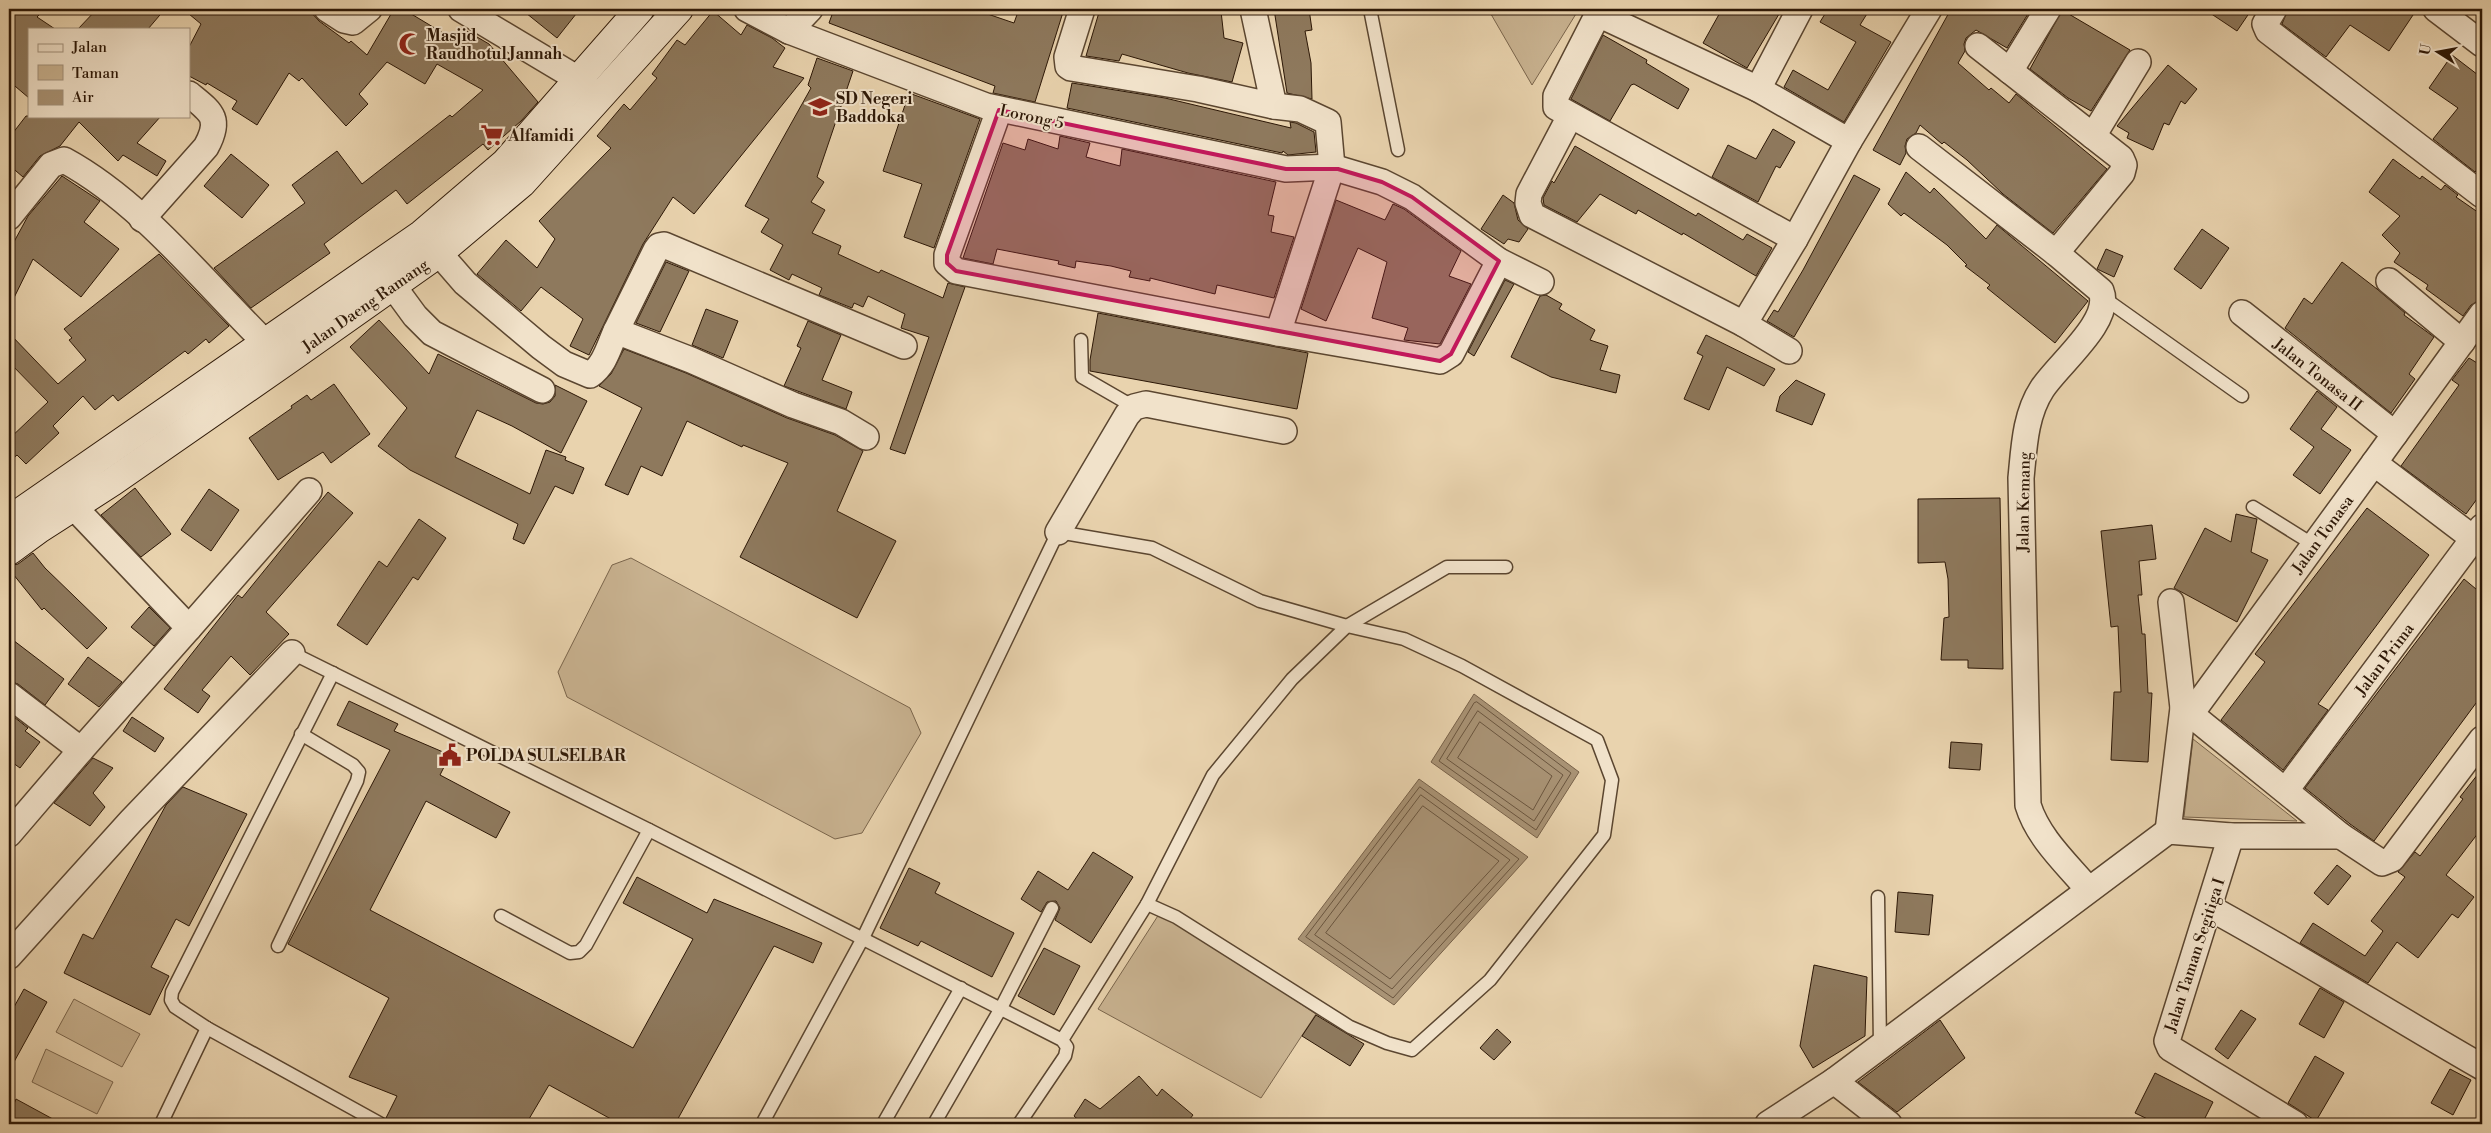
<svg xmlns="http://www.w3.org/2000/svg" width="2491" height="1133" viewBox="0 0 2491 1133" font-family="'Libre Bodoni',serif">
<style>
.green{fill:#c9b391;stroke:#7a654c}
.water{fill:#a99375;stroke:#776149}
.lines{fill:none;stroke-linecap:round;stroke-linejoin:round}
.shore{stroke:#6a553e;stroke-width:1}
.building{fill:#8e795d;stroke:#2c1706}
.lane-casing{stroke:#5b4630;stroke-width:15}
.street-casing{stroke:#5b4630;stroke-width:28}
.secondary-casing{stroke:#2c1706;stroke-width:30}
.lane{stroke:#f1e2ca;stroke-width:12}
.street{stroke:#f1e2ca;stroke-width:25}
.secondary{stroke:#f1e2ca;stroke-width:28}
.marked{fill:#c2185b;fill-opacity:0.2;stroke:#c2185b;stroke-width:4;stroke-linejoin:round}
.labels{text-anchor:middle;stroke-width:4;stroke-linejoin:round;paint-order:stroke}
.poi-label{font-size:16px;font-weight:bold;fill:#2c1706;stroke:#f1e2ca;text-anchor:start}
.street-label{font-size:16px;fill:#2c1706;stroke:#f1e2ca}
</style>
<rect width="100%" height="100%" fill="#e9d3ae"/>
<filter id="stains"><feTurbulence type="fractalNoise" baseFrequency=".004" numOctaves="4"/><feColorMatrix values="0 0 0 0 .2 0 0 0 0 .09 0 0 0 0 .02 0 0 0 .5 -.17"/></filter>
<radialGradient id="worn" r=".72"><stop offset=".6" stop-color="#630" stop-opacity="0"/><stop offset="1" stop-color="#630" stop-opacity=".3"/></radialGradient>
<!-- green -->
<g class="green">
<polygon points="1488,9 1579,9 1532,85"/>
<polygon points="631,558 910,708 921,733 862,833 835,839 567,697 558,672 612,565"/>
<polygon points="2193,739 2297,821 2184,817"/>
<polygon points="1161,911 1316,1014 1261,1098 1098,1009"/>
<polygon points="74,999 140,1034 122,1067 56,1032"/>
<polygon points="46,1049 113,1082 97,1114 32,1082"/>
</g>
<!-- water -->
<g class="water">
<polygon points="1474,694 1579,772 1537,838 1431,762"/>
<polygon points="1419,779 1528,857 1394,1005 1298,939"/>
</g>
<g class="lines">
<!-- shore -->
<g class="shore">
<polygon points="1477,702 1571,773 1536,830 1439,761 1474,703"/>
<polygon points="1478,711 1563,775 1534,821 1447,759"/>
<polygon points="1480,722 1552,776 1533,810 1458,758"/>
<polygon points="1420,787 1519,859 1393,998 1306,937"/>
<polygon points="1421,795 1510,860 1392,989 1315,935"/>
<polygon points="1423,806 1499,861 1390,979 1326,933"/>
</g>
</g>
<!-- building -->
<g class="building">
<polygon points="9,9 45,9 37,17 55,29 29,29 29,98 9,81"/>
<polygon points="97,9 165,9 148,29 78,29"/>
<polygon points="183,9 308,9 319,21 349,43 351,41 367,55 394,9 403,9 453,39 460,27 489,44 538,102 521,121 488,150 483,144 407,204 396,190 324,244 330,253 251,308 214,268 305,203 292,185 337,151 362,184 450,115 452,117 483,90 437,64 425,84 387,62 359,94 368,104 346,126 302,78 299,81 289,73 257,125 232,109 237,101 207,83 206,85 189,76 189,47 201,24"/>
<polygon points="521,9 580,9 557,38"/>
<polygon points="834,9 973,9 1014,23 1019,9 1064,9 1035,102 993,93 995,86 829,23"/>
<polygon points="1100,9 1188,9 1221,11 1224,38 1243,43 1232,82 1188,73 1122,54 1119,61 1086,56"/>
<polygon points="1274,9 1309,9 1312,30 1305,31 1311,63 1312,99 1287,93"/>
<polygon points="1722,9 1782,9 1747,68 1703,43"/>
<polygon points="1828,9 1870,9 1860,25 1891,42 1844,122 1784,87 1793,70 1828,90 1856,42 1820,22"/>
<polygon points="1951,9 2031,9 2007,48 1976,30 1966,38 1964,44 1965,51 1958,63 1989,90 1991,88 2009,103 2016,94 2107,169 2053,233 2003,194 1967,160 1944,142 1942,144 1920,125 1916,133 1907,139 1905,146 1906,153 1900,165 1873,150"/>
<polygon points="2204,9 2252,9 2237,31"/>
<polygon points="2288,9 2417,9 2389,51 2350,25 2326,57 2282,24"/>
<polygon points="2062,10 2130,50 2091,111 2068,98 2030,69"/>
<polygon points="713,11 741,35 747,25 772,38 785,48 773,67 804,78 694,214 673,197 643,244 589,355 570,346 583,319 541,287 521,311 477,274 506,240 537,268 555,239 539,221 611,148 597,136 624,104 630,110 657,78 652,74 677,40 685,45"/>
<polygon points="1603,35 1647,60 1646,63 1689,89 1678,109 1634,84 1631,85 1610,121 1571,99"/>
<polygon points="2452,55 2482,78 2482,163 2475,172 2433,139 2458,108 2429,88"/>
<polygon points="817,58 853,71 817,177 824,182 811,202 825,210 812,233 841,246 838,254 879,273 881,270 943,298 948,283 965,287 905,454 890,449 929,337 901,328 905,314 868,296 863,307 854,303 852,308 819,295 822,288 792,274 789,280 770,270 783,245 761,232 769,219 745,206 811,88 808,85"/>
<polygon points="2168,65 2197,89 2185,104 2181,101 2169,125 2164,123 2153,150 2127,138 2129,133 2117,126"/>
<polygon points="1072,83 1165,98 1291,128 1290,122 1296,123 1314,132 1316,152 1288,155 1283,151 1282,153 1067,108"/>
<polygon points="909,93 980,119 934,248 904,237 922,184 883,171"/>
<polygon points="26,116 161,116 137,143 166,161 157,176 123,155 118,161 79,122 60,146 40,156 23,177 9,165 9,138"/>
<polygon points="1773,129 1795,142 1780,168 1776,166 1758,202 1712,177 1728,145 1756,159"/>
<polygon points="1060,136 1090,143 1086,157 1120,166 1122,149 1276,182 1268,215 1274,216 1271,232 1294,237 1274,298 1217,285 1215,294 1150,278 1150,281 1129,277 1131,271 1111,266 1076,261 1075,268 1058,264 1059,261 997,249 993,264 963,258 1003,143 1025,150 1028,139 1058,149"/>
<polygon points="1575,146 1696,216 1698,213 1743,240 1747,234 1772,248 1756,276 1683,233 1682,235 1638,210 1636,214 1600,194 1577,222 1544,205 1543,198 1552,181 1554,183"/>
<polygon points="231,154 269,185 242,218 204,186"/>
<polygon points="2393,159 2420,179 2422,176 2441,190 2445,185 2458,195 2456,197 2482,215 2482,300 2471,305 2463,316 2426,289 2428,285 2394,262 2400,253 2382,235 2400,216 2369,192"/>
<polygon points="1906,172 1930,193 1934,188 1986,239 1997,225 2088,301 2055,343 1987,288 1990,285 1965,266 1967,265 1947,245 1904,213 1901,216 1888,204"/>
<polygon points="1854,175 1880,189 1794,337 1767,321 1774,310 1778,312 1803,270"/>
<polygon points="62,176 100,201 84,222 119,249 81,297 33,259 9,308 9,251 28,216"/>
<polygon points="1503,195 1514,203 1518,220 1528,229 1519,242 1508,239 1504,244 1481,229"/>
<polygon points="1336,200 1385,220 1393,204 1404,209 1461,251 1449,276 1471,284 1440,344 1404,340 1408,328 1372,318 1387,262 1358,248 1326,321 1301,309"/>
<polygon points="2202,229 2229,248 2201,289 2174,269"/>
<polygon points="2106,249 2123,256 2114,277 2097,269"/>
<polygon points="159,254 229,326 209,343 206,339 188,354 185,351 118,401 113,395 95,410 83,396 53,426 59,433 26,464 17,455 9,462 9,439 48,402 9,362 9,333 58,384 86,360 69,340 72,338 64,329"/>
<polygon points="666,262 689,271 660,332 636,323"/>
<polygon points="2342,262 2377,289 2405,313 2404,315 2434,337 2409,374 2415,379 2391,413 2285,328 2304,298 2312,304"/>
<polygon points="1505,280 1514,284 1474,356 1468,352"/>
<polygon points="1546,295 1562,304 1559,309 1595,330 1590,340 1608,346 1600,370 1620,375 1616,393 1551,377 1511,357 1540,296"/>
<polygon points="706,309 738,321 723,358 692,345"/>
<polygon points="1098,313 1308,353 1297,409 1090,371 1090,360"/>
<polygon points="379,320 429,374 438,354 536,403 543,404 550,402 555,396 555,385 587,401 561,453 512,426 477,410 455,457 530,494 546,450 566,457 565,460 584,468 573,494 555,486 524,544 513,539 518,524 410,470 378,446 407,408 350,347"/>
<polygon points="808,321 841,335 822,380 852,392 846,409 784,386 801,348 797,346"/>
<polygon points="1706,335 1775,369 1764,386 1727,367 1709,410 1684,399 1703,356 1697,353"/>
<polygon points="624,349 686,373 787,418 835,435 863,451 837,511 896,541 857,618 740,557 788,463 743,445 742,447 687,421 662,476 641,466 628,495 605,485 642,408 599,386 611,374"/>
<polygon points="2469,358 2482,366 2482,492 2466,514 2401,466 2459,385 2452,380"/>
<polygon points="1796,380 1825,394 1812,425 1776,411 1780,396"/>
<polygon points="334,384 370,434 331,463 323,452 278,480 249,438 292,408 291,406 307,395 311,400"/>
<polygon points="2317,391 2337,407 2321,429 2351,450 2320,494 2293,475 2314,447 2290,429"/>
<polygon points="135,488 171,534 141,557 101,515"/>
<polygon points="209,489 239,510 211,551 181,530"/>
<polygon points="328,492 353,513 266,612 289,634 250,675 231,656 202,690 210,696 198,713 164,689 238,595 242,598"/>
<polygon points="2000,498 2003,669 1968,668 1968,660 1941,660 1944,618 1949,617 1948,579 1945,562 1918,563 1918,499"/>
<polygon points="2367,508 2429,555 2318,704 2328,710 2283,770 2221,720 2265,662 2255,654"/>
<polygon points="2236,514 2257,519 2251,552 2268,560 2237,622 2174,588 2205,528 2231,542"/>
<polygon points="419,519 446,538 418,580 413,577 367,645 337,625 379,561 387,567"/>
<polygon points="2152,525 2156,559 2139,561 2142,595 2138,595 2142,634 2145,634 2148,693 2152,693 2148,762 2111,760 2114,692 2121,692 2118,626 2111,627 2101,531"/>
<polygon points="33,553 45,568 107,628 87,649 44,608 42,610 9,569 9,566 18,564"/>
<polygon points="2464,579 2482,594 2482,695 2374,841 2350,824 2305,788"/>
<polygon points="149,607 170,628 154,646 131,627"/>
<polygon points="9,637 64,679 45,705 18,684 9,681"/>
<polygon points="88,657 122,682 99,707 68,684"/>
<polygon points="349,701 398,724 394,731 450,755 440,775 510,812 496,838 426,801 370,910 633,1048 693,939 623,903 637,877 707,913 714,899 822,943 813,963 774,946 675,1124 620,1124 549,1085 526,1124 389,1124 386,1118 397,1096 349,1077 389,998 288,944 390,750 337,725"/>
<polygon points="9,713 28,728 25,731 40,742 20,768 9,760"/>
<polygon points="132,717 164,738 155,752 123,731"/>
<polygon points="1951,742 1982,744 1980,770 1949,768"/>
<polygon points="93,758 113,768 93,793 105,807 90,826 54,803"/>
<polygon points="2482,769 2482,828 2446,875 2474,897 2458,918 2452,914 2418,958 2397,942 2368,983 2300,943 2313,923 2365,956 2383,931 2371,921 2405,877 2398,872 2415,852 2420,856 2463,799 2460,797"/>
<polygon points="183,787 247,814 189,926 176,919 151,967 169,976 150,1015 64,973 83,934 93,939 166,805"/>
<polygon points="1093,852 1133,877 1091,943 1055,920 1060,908 1056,901 1047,902 1041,912 1021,899 1038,871 1068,890"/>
<polygon points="2337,865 2351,876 2328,905 2314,893"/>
<polygon points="909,868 940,883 935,893 1014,933 992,977 921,941 918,946 880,928"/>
<polygon points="1898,892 1933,895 1929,935 1895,932"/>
<polygon points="1044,948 1080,966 1054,1015 1018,996"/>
<polygon points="1814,965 1867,977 1865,1036 1813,1068 1800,1046"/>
<polygon points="2320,988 2344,1002 2324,1038 2299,1024"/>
<polygon points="24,989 47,1002 9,1071 9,1016"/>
<polygon points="2241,1010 2256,1019 2228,1059 2215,1049"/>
<polygon points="1316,1015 1364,1044 1350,1066 1302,1036"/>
<polygon points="1940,1020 1965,1058 1897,1112 1858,1082"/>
<polygon points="1497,1029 1511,1042 1494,1060 1480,1048"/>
<polygon points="2315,1056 2344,1073 2316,1121 2288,1103"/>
<polygon points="2450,1069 2471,1080 2453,1115 2431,1103"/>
<polygon points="2155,1073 2213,1102 2202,1124 2158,1124 2135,1113"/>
<polygon points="1139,1076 1157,1096 1162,1089 1193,1115 1186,1124 1083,1124 1074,1116 1085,1099 1100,1109"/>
<polygon points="16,1099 62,1124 9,1124 9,1117"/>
</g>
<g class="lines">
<defs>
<g id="lane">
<polyline points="1370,9 1398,150"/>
<polyline points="2104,298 2242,396"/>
<polyline points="1081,340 1082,377 1134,407"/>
<polyline points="2253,507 2314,545"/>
<polyline points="292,653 649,830 1062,1040 1067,1047 1065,1056 1019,1124"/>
<polyline points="333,673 172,992 171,1000 175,1007 207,1028 381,1124"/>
<polyline points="1878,897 1880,1046"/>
<polyline points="1147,904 1213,775 1292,679 1347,626 1447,567 1506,567"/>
<polyline points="501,916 570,953 579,952 586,945 649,830"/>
<polyline points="278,946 357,781 359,772 353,765 301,734"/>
<polyline points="161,1124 207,1028"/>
<polyline points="762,1124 863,938 1058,532 1152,548 1260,601 1347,626 1404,639 1462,666 1597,740 1612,780 1604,835 1490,980 1412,1050 1387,1043 1350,1027 1176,917 1147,904 1062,1040"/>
<polyline points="883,1124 961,988"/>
<polyline points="934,1124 1001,1008 1052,908"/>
</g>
<g id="street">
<polyline points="327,9 344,20 353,22 369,9"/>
<polyline points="461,9 578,79 593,93"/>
<polyline points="747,9 789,31 986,106 1286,169 1332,167 1382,182 1412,197 1499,261 1541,282"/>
<polyline points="1082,9 1067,57 1068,66 1071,68 1198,89 1274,106 1253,9"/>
<polyline points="1599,9 1598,14 1758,89 1849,141 1929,9"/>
<polyline points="2274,9 2265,24 2268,31 2482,195"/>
<polyline points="2436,9 2482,44"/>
<polyline points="1598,14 1556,96 1556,107 1795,239"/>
<polyline points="789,31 810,9"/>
<polyline points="1978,46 2121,158 2124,165 2122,173 2056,253"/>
<polyline points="2010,71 2048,9"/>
<polyline points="1758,89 1800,9"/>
<polyline points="1274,106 1300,109 1328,122 1332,167 1278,333"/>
<polyline points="999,110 947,255 947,263 956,271 1278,333 1440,361 1451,354 1499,261"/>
<polyline points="1570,116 1529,194 1528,203 1532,215 1744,324"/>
<polyline points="2093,136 2138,62"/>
<path d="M1919,147L2056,253L2101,291C2113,321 2058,364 2042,389C2025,415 2024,448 2021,478L2028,805C2038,838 2067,864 2088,889"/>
<path d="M9,217L51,165L64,160C147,205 212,293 280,357"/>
<path d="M142,219L206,147C222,118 211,112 189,94"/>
<path d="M425,237L465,283L541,347L564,364L590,375C605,365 609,346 616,331L691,360L793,405L841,422L866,437"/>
<polyline points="2389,281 2462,342"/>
<polyline points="393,286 415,316 432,333 542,390"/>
<polyline points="2242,313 2395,434"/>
<polyline points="616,331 656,250 659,246 664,245 904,346"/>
<polyline points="1789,351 1744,324 1795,239 1849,141"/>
<polyline points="2374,463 2482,314"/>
<polyline points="1058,532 1127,415 1134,407 1146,404 1284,431"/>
<polyline points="189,628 309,491"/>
<polyline points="9,695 81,750 189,628 73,506"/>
<polyline points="2183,708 2341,836 2382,863 2392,859 2482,739"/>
<polyline points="2190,715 2374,463 2482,545"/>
<polyline points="2286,790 2482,527"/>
<polyline points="2168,831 2183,708 2171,602"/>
<polyline points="9,834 81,750"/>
<polyline points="2231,836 2167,1041 2170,1048 2295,1124"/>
<path d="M2210,908C2302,958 2391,1015 2482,1067"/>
<polyline points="9,956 131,821 292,653"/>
<polyline points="1834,1081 1889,1124"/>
<polyline points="1768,1124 1834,1081 2168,831 2231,836 2341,836"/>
</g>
<g id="secondary">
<polyline points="9,520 422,234 505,163 640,9"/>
<polyline points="9,551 39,529 112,482 292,357 439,253 522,183 679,9"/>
</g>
</defs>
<!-- lane casing -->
<use href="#lane" class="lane-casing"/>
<!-- street casing -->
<use href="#street" class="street-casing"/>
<!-- secondary casing -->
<use href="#secondary" class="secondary-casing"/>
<!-- lane -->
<use href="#lane" class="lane"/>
<!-- street -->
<use href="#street" class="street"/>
<!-- secondary -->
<use href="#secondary" class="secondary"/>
</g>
<!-- marked area -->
<path class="marked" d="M999,110L1286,169H1338L1382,182L1412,197L1499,261L1451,354L1440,361L956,271L947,263V255Z"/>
<!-- icons -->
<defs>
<symbol id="mosque-bare" viewBox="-9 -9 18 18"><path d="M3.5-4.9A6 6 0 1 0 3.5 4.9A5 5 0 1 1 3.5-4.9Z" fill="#8f2418" stroke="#f1e2ca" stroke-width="2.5" paint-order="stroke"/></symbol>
<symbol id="school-bare" viewBox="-9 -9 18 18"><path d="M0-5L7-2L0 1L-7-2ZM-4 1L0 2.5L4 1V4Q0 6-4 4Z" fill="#8f2418" stroke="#f1e2ca" stroke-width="2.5" paint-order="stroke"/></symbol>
<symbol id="supermarket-bare" viewBox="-9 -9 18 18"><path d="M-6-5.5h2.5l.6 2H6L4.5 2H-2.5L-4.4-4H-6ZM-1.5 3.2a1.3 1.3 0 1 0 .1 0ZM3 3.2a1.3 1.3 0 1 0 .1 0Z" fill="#8f2418" stroke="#f1e2ca" stroke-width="2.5" paint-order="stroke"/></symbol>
<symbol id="civic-bare" viewBox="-9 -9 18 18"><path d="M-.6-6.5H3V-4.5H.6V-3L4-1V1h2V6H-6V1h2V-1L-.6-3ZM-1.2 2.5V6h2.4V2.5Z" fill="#8f2418" stroke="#f1e2ca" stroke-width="2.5" paint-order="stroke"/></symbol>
</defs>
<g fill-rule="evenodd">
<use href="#mosque-bare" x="394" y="28" width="32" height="32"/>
<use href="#school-bare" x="804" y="91" width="32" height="32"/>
<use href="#supermarket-bare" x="476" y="119" width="32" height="32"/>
<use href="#civic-bare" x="434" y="739" width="32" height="32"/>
</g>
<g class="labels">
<!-- poi labels -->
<g class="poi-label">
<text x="426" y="41">Masjid<tspan x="426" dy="18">Raudhotul Jannah</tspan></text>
<text x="836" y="104">SD Negeri<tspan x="836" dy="18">Baddoka</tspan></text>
<text x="508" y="141">Alfamidi</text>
<text x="466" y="761">POLDA SULSELBAR</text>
</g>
<!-- street labels -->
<g class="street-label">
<text transform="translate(1032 116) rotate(12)" y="6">Lorong 5</text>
<text transform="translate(365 305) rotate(-35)" y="6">Jalan Daeng Ramang</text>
<text transform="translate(2318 374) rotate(38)" y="6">Jalan Tonasa II</text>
<text transform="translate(2023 502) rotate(-89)" y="6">Jalan Kemang</text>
<text transform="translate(2322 534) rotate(-54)" y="6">Jalan Tonasa</text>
<text transform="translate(2384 659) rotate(-53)" y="6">Jalan Prima</text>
<text transform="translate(2194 955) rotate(-72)" y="6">Jalan Taman Segitiga I</text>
</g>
</g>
<!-- margin -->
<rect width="2491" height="1133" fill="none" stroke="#e9d3ae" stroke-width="30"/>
<rect x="10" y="10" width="2471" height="1113" fill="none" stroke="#2c1706" stroke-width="2.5"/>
<rect x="15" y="15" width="2461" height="1103" fill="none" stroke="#2c1706"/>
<!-- legend -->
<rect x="28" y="28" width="162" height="90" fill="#f1e2ca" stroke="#a2917c"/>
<rect x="38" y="44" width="25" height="8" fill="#f1e2ca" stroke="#a2917c"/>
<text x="72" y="52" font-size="15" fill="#2c1706">Jalan</text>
<rect x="38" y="65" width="25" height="15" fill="#c9b391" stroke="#a2917c"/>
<text x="72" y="78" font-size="15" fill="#2c1706">Taman</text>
<rect x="38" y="90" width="25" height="15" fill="#a99375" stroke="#a2917c"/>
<text x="72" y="102" font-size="15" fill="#2c1706">Air</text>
<!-- north arrow -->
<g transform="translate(2438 52) rotate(281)" stroke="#f1e2ca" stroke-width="4" paint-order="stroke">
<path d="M0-4L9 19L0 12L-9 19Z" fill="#2c1706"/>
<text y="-8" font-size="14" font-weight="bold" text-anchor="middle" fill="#2c1706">U</text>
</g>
<rect width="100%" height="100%" filter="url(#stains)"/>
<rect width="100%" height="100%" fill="url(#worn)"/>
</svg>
